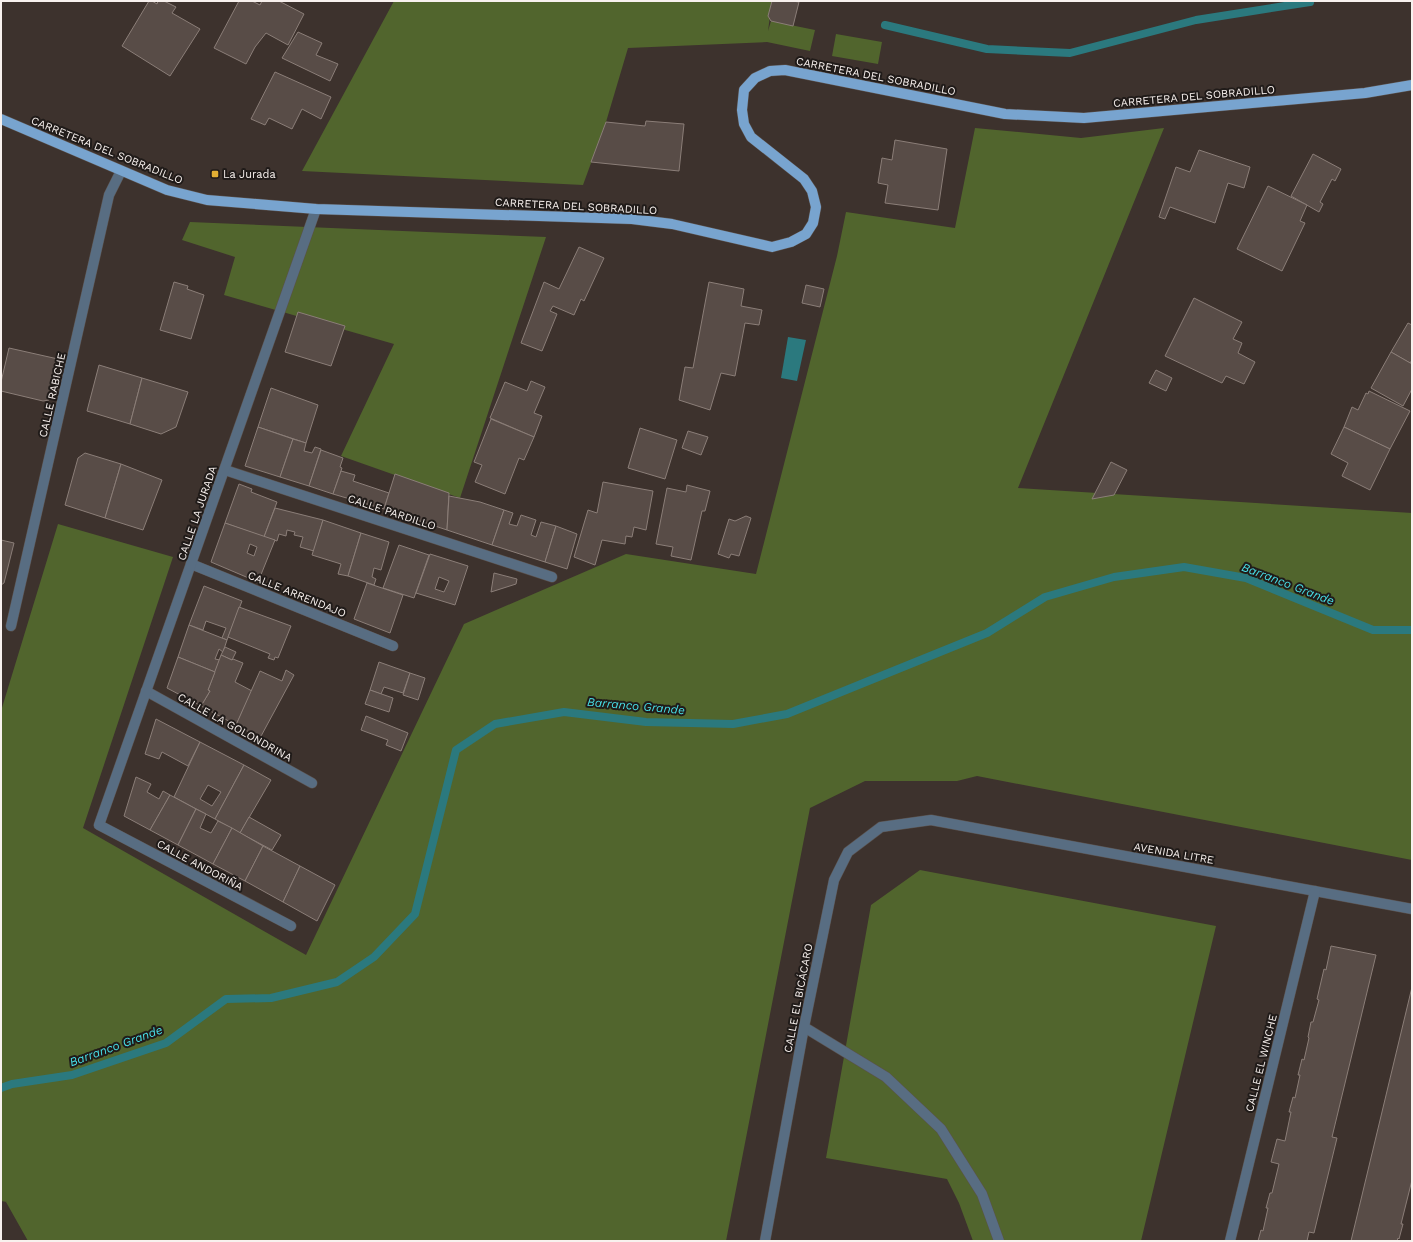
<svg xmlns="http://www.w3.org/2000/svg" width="1413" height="1242" viewBox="0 0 1413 1242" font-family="'Work Sans',sans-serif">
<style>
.green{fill:#51652d}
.water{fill:#2b797e}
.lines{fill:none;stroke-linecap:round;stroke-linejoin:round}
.stream{stroke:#2b797e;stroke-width:8}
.building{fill:#584c47;stroke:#8b7e78;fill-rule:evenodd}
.minor-casing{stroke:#5b514c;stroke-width:11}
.major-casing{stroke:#5b514c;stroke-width:11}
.minor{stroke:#586d82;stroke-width:10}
.major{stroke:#78a4cf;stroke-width:10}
.poi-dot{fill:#e2af34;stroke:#201b19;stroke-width:1.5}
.labels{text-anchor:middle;stroke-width:4;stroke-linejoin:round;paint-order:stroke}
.street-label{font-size:11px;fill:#f8f1ee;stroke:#201b19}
.poi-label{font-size:11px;fill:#f8f1ee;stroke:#201b19;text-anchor:start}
.water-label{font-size:12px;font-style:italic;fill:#48dfe7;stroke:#201b19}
</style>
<rect width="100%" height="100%" fill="#3d322d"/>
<!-- green -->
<g class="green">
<polygon points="394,1 772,1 768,31 771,21 815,30 810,51 767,42 628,48 606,122 583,185 302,171"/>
<polygon points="836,34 882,42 878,64 832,56"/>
<polygon points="975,128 1081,138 1164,128 1018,488 1412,513 1412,860 977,776 957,781 865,781 810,808 726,1241 28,1241 6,1202 7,1202 1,1201 1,711 58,524 173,557 83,828 306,955 464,624 626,554 756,574 837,256 846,212 955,228"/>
<polygon points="190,222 546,237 460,498 341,456 394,344 224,295 235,257 182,240"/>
<polygon points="920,870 1216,926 1141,1241 973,1241 959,1203 947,1179 826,1158 871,905"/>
</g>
<!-- water -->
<polygon class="water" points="788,337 806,340 797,381 781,378"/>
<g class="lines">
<!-- stream -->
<g class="stream">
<polyline points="885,25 987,49 1070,53 1196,20 1310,2"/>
<polyline points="1,1088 12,1084 72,1075 166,1043 226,999 271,998 337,982 374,957 415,914 456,750 495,724 564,712 646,722 733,724 787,714 987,633 1045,597 1114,577 1184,567 1246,578 1373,630 1412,630"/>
</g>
</g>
<!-- building -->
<g class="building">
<polygon points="149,1 152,1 157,4 158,1 164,1 176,7 172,13 200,29 170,76 122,46"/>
<polygon points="239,1 252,1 260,5 262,1 279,1 304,14 288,45 266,33 255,47 246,64 214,48"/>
<polygon points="772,1 792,1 799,2 793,26 771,21 768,16"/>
<polygon points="298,32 322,43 316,55 338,64 330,81 282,58"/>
<polygon points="275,72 331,97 321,119 302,109 292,129 269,118 265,125 251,119"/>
<polygon points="646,121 684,124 679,171 591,162 606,122 645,126"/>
<polygon points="895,140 947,149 938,210 885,203 888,185 878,183 882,158 892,160"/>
<polygon points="1199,150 1250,167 1244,188 1228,183 1215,223 1170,207 1165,219 1159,217 1176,167 1190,172"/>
<polygon points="1313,154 1341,169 1335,181 1332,179 1320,202 1323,204 1319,212 1291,196"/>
<polygon points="1268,186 1307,205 1300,221 1305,223 1282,271 1237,249"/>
<polygon points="579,247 604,258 584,301 581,299 574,315 553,306 550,311 557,314 542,351 521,343 544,282 559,289"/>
<polygon points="174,282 188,286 187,289 204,295 191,339 160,330"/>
<polygon points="709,282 744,289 741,306 762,310 759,325 745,323 735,376 721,373 710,410 679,400 685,367 693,368"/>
<polygon points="806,285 824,289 820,307 802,303"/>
<polygon points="1194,298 1242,322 1233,339 1242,343 1238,353 1255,362 1244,384 1226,376 1222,383 1165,356"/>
<polygon points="298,312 345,326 331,366 285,352"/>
<polygon points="1408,323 1412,325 1412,360 1410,363 1391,352"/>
<polygon points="9,348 58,359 49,400 43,401 1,391 1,382"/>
<polygon points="1391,352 1412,364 1412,389 1403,406 1371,388"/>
<polygon points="99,365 142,378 130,424 87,411"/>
<polygon points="1156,370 1172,378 1166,391 1149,383"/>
<polygon points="142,378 188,392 176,427 161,434 130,424"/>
<polygon points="531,381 545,387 534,413 542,416 534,437 490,418 505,382 527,391"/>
<polygon points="271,388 318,405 306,443 258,427"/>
<polygon points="1369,391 1410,411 1390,449 1344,427 1352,407 1358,410 1366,393 1368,394"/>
<polygon points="491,419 534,437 524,460 519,458 505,494 475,482 482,465 474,462"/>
<polygon points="258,427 293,439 280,477 245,466"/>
<polygon points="1344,427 1390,449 1370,490 1342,476 1348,463 1331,454"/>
<polygon points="640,428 677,440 665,479 628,468"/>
<polygon points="688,431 708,437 701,455 682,448"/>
<polygon points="293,439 306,443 304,451 312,453 315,447 321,449 309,486 280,477"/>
<polygon points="321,450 343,458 340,467 342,468 333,494 309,486"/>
<polygon points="85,453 121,464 105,518 65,505 78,458"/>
<polygon points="1111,462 1127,470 1114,495 1092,499"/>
<polygon points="121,464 162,480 143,530 105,518"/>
<polygon points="341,471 355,475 353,481 389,493 384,509 333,494"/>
<polygon points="395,474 449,493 447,530 384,509"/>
<polygon points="603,482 653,491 646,530 634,527 632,537 626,536 625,544 602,540 595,565 574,557 588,510 597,513"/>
<polygon points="239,484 252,489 251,492 277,502 264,537 225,523"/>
<polygon points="687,485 710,491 705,511 702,511 691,560 671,556 673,547 656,544 667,488 686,492"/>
<polygon points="449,496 480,502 504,510 492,545 447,530"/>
<polygon points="275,508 323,520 314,551 300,547 303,537 294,535 295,532 287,530 286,536 279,534 277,541 264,537"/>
<polygon points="504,510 513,513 509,524 517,526 521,515 536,520 531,535 536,537 541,522 556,526 545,562 492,545"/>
<polygon points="746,516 751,518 739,556 731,554 729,558 718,554 729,519 735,521"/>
<polygon points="323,520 361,533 348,576 338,574 341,564 312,555"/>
<path d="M225,523L275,540L258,582L211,562ZM250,544L257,547L254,556L247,553Z"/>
<polygon points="556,526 577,534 567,569 545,562"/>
<polygon points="361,533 389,542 381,570 374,568 372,577 376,579 374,585 348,576"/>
<polygon points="1,540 14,543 4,583 1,585"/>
<polygon points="399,545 429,555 414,598 383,588"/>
<path d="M430,554L468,566L455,605L416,593ZM439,577L449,581L444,592L435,589Z"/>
<polygon points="494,573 517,579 516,584 491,592"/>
<polygon points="367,583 403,595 390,633 354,619"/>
<polygon points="204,586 242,601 227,640 222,638 226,628 206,621 203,630 189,625"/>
<polygon points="239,607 291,626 278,658 275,657 274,660 268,658 270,654 228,637"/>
<polygon points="189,625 227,640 223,652 219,649 215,659 220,660 215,672 178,657"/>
<polygon points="225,647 236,652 232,660 221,655"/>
<polygon points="221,655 232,660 233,659 243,663 235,682 252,691 236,725 201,706 210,691 208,690"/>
<polygon points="178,657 215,672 208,690 210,691 201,706 167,688"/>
<polygon points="379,662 410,673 403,693 384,687 381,694 370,690"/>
<polygon points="286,670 294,675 260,738 236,725 260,671 282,681"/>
<polygon points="410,673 425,678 418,700 403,695"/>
<polygon points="370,690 393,698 389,712 365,704"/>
<polygon points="366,716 408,733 401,751 386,745 388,740 361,730"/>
<polygon points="156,719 200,742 188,766 162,752 159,759 145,754"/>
<path d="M200,742L244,765L215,819L174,797ZM208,785L221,792L212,806L200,799Z"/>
<polygon points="244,765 271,780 240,833 215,819"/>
<polygon points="136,777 151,784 147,792 159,799 163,791 170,795 150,830 124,816"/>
<polygon points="170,795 196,809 178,845 150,830"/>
<polygon points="196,809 206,814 200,828 211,833 218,821 232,828 213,864 178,845"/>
<polygon points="249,817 281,835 272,850 240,833"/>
<polygon points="232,828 263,846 245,881 213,864"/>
<polygon points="263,846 300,866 283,902 245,881"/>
<polygon points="300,866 335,885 317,921 283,902"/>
<polygon points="1331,946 1376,955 1332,1137 1337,1138 1314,1233 1309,1232 1307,1241 1258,1241 1261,1230 1263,1231 1268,1208 1266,1208 1270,1193 1272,1193 1279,1164 1271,1162 1277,1139 1285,1141 1291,1112 1289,1112 1293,1097 1295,1098 1300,1075 1298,1075 1302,1059 1304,1060 1309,1038 1308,1037 1311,1022 1313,1022 1319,1000 1317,999 1324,969 1326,970"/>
<polygon points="1412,987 1412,1180 1401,1224 1403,1224 1399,1239 1398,1238 1397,1241 1351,1241"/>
</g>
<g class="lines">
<defs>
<g id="minor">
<polyline points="225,470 552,577"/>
<polyline points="191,564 393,646"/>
<polyline points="11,626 109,195 121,171"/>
<polyline points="146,691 312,783"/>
<polyline points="291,926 99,825 316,209"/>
<polyline points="804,1027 886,1077 941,1129 982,1194 999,1241"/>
<polyline points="765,1241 804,1027 834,880 848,852 881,827 931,820 1412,909"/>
<polyline points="1230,1241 1315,891"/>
</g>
<polyline id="major" points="1,119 167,190 207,200 316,209 632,219 672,224 772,247 791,242 806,234 813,223 816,207 812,191 804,179 751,137 744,124 742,110 744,90 755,78 770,71 785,70 1005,114 1084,118 1365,93 1412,85"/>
</defs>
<!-- minor casing -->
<use href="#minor" class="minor-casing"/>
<!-- major casing -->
<use href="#major" class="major-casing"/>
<!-- minor -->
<use href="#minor" class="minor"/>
<!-- major -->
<use href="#major" class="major"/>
</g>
<!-- markers -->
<rect class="poi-dot" x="211" y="170" width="8" height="8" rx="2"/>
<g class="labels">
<!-- street labels -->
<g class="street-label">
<text transform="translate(876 76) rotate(11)" y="4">CARRETERA DEL SOBRADILLO</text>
<text transform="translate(1194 96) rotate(-5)" y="4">CARRETERA DEL SOBRADILLO</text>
<text transform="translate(107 150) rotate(22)" y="4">CARRETERA DEL SOBRADILLO</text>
<text transform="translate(576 206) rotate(3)" y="4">CARRETERA DEL SOBRADILLO</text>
<text transform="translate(52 395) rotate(-77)" y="4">CALLE RABICHE</text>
<text transform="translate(392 512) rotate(18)" y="4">CALLE PARDILLO</text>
<text transform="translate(197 513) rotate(-71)" y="4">CALLE LA JURADA</text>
<text transform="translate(297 594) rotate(22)" y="4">CALLE ARRENDAJO</text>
<text transform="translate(235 727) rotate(29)" y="4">CALLE LA GOLONDRINA</text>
<text transform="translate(1174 853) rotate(10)" y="4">AVENIDA LITRE</text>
<text transform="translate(200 865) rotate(28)" y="4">CALLE ANDORIÑA</text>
<text transform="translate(798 998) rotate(-79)" y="4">CALLE EL BICÁCARO</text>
<text transform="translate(1261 1063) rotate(-76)" y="4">CALLE EL WINCHE</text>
</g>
<!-- poi labels -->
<g class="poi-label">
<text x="223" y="178">La Jurada</text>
</g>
<!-- water labels -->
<g class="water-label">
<text transform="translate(1288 584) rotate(21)" y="4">Barranco Grande</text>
<text transform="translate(636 706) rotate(5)" y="4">Barranco Grande</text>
<text transform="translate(116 1046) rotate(-20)" y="4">Barranco Grande</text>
</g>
</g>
<!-- border -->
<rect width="1413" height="1242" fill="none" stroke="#f8f1ee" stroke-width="4"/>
</svg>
